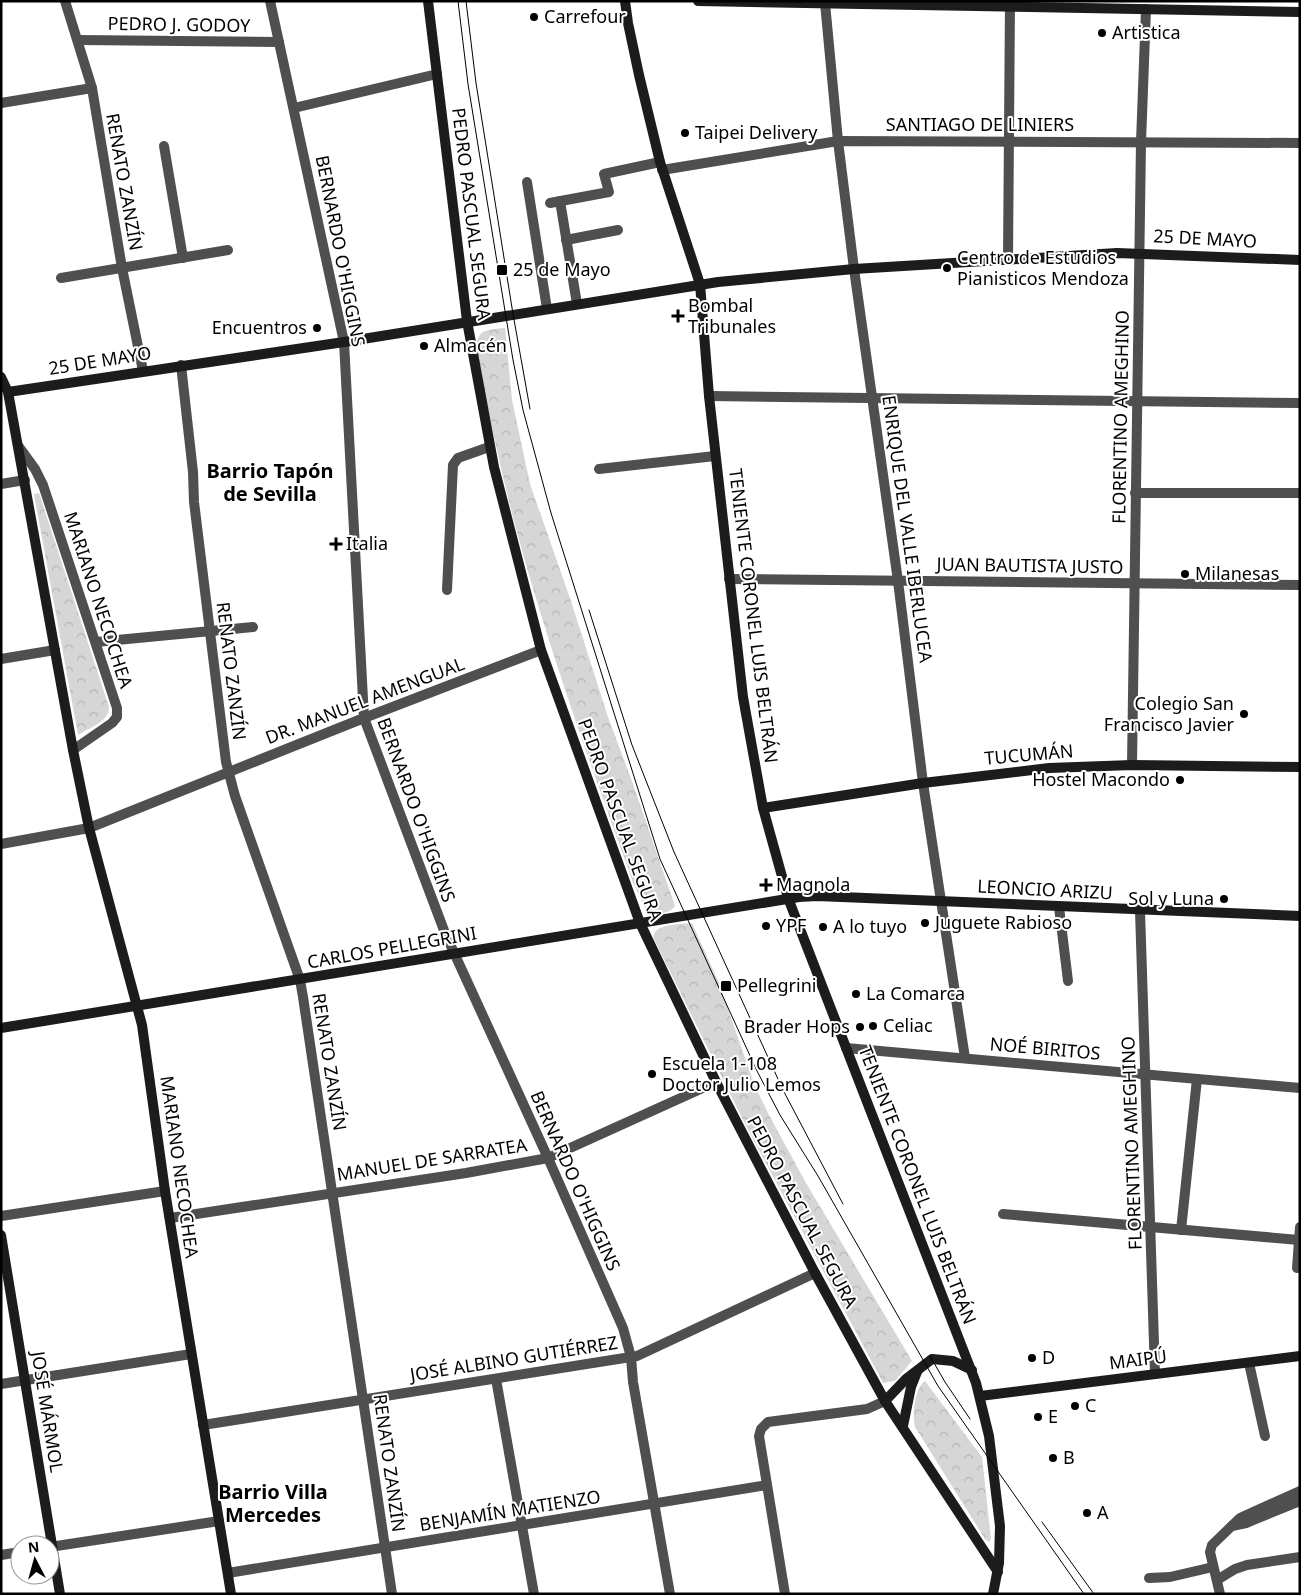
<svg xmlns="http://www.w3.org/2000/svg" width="1301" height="1595" viewBox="0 0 1301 1595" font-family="'Noto Sans',sans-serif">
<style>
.forest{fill:url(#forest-crowns)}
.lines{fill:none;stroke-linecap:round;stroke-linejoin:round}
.street{stroke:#4f4f4f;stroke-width:10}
.secondary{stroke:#1c1c1c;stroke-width:10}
.tram{stroke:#000;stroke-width:1}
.poi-dot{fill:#000;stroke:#fff;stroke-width:2}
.labels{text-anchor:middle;stroke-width:4;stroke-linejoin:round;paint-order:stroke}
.poi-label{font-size:18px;fill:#000;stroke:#fff;text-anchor:start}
.street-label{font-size:18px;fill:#000;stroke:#fff}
.quarter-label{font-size:20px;font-weight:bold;fill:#000;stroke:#fff}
</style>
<defs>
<pattern id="forest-crowns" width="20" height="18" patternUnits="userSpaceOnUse" patternTransform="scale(1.25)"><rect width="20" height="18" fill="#d6d6d6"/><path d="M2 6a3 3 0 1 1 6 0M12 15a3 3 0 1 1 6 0" fill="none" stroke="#b6b6b6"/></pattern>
</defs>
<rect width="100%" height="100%" fill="#fff"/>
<!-- forest -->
<g class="forest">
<path d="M505,328L512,400L530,484L571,601L608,717L633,784L675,906C670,914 659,913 650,914L647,912L634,885C596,780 558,675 527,568C506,497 491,424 476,350C477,328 487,330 505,328Z"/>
<path d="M39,493L109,707C109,722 89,728 78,735L34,494Z"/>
<path d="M692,923L718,981L755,1086L769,1115L806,1183L912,1361L895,1381L883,1383L743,1120L654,939C650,924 681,924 692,923Z"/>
<path d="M925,1381L982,1457L991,1539L989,1542L985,1539L915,1427C912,1414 914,1389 925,1381Z"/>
</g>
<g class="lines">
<!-- street -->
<g class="street">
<polyline points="65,1 92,88 122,268 143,371"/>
<polyline points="270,1 344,342 364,718 445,933 548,1158 623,1328 631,1357 633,1382 670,1594"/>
<polyline points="825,3 838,141 854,269 898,581 923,783 965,1058"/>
<polyline points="78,40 279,42"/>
<polyline points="1,103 92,88"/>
<polyline points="294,108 437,74"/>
<polyline points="164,146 183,258"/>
<polyline points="662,170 838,141 1300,143"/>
<polyline points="527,182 547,309"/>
<polyline points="560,201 577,304"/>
<polyline points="550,203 609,192 604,174 660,162"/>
<polyline points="566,240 618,230"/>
<polyline points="1008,260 1010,1"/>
<polyline points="61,278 228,250"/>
<polyline points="181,365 193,472 194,502 226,762 235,796 300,980 303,997 392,1594"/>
<polyline points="709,396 1300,403"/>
<polyline points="19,447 35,469 43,485 117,708 117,717 112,723 73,750"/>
<polyline points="599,469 715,456"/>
<polyline points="1,484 25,480"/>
<polyline points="1135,493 1300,493"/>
<polyline points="729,579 1300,585"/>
<polyline points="447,590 453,465 458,458 489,447"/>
<polyline points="96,642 253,627"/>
<polyline points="1,659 55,650"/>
<polyline points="1132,765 1141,142 1146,9"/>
<polyline points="1,844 89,828 364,718 541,650"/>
<polyline points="1059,907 1068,981"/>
<polyline points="1140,911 1155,1374"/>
<polyline points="846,1048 1300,1088"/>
<polyline points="1003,1214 1299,1240"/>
<polyline points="1,1216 165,1191"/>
<polyline points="170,1218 466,1173 548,1158 716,1082"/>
<polyline points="1181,1230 1197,1079"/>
<polyline points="1297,1268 1300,1227"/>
<polyline points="1249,1363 1265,1436"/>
<polyline points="496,1379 534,1594"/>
<polyline points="1,1384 191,1354"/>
<polyline points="203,1425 637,1356 815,1273"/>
<polyline points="1232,1526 1246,1523 1300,1501"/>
<polyline points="50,1547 219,1521"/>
<polyline points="1,1555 20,1552"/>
<polyline points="228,1573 767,1485"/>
<polyline points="1149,1578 1170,1577 1213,1567"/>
<polyline points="1217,1580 1235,1569 1247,1565 1300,1557"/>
<polyline points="785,1594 759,1436 761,1429 768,1422 867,1409 885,1401"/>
<polyline points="1220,1594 1210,1552 1212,1545 1240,1518 1300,1491"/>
</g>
<!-- secondary -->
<g class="secondary">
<polyline points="428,1 467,321 494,467 541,650 640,923 716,1082 815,1273 885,1401 998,1572"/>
<polyline points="625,1 628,23 639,75 660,162 700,284 709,396 743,697 763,808 788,898 976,1383 989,1436 1000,1526 999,1563 993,1594"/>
<polyline points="698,1 1300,12"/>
<polyline points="1,377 8,392 73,750 89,828 142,1025 165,1191 231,1594"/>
<polyline points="8,392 344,342 718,282 854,269 1117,253 1300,260"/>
<polyline points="763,808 923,783 1049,768 1132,765 1300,767"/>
<polyline points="1,1028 799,897 817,896 1300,916"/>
<polyline points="1,1235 60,1594"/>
<polyline points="980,1396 1300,1356"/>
<polyline points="885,1401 906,1379 932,1359 953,1361 972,1370"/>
<polyline points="903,1426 911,1387 917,1372"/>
</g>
<!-- tram -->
<g class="tram">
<polyline points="458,1 468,84 513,360 523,410 551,513 660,859 757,1071 780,1115 818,1176 938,1386 1084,1594"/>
<polyline points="466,1 476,83 513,314 530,409"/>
<polyline points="589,610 632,745 674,852 783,1090 843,1204"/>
<polyline points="930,1356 945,1382 970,1419"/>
<polyline points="1042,1522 1094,1594"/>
</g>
</g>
<!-- markers -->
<g class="poi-dot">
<circle cx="534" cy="17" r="5"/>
<circle cx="1102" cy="33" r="5"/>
<circle cx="685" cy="133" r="5"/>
<circle cx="947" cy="268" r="5"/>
<rect x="496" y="264" width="12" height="12" rx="2.5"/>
<path d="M675.5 308.5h5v5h5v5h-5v5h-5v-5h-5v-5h5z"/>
<circle cx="317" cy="328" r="5"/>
<circle cx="424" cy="346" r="5"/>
<path d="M333.5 536.5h5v5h5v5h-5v5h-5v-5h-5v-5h5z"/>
<circle cx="1185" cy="574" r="5"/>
<circle cx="1244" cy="714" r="5"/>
<circle cx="1180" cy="780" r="5"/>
<path d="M763.5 877.5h5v5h5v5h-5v5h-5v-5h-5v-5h5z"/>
<circle cx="1224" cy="899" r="5"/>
<circle cx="925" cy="923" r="5"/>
<circle cx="766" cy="926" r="5"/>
<circle cx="823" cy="927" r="5"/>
<rect x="720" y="980" width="12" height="12" rx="2.5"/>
<circle cx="856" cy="994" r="5"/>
<circle cx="873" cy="1026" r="5"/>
<circle cx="860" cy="1027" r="5"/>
<circle cx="652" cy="1074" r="5"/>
<circle cx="1032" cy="1358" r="5"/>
<circle cx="1075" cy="1406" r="5"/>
<circle cx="1038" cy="1417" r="5"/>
<circle cx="1053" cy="1458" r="5"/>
<circle cx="1087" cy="1513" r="5"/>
</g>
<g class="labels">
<!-- poi labels -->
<g class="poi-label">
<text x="544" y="23">Carrefour</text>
<text x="1112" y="39">Artistica</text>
<text x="695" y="139">Taipei Delivery</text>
<text x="957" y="264">Centro de Estudios<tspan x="957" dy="21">Pianisticos Mendoza</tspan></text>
<text x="513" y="276">25 de Mayo</text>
<text x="688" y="312">Bombal<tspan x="688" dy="21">Tribunales</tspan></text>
<text x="307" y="334" text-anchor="end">Encuentros</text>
<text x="434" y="352">Almacén</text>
<text x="346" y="550">Italia</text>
<text x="1195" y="580">Milanesas</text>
<text x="1234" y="710" text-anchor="end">Colegio San<tspan x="1234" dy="21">Francisco Javier</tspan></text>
<text x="1170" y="786" text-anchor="end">Hostel Macondo</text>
<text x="776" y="891">Magnola</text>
<text x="1214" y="905" text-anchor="end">Sol y Luna</text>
<text x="935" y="929">Juguete Rabioso</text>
<text x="776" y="932">YPF</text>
<text x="833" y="933">A lo tuyo</text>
<text x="737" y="992">Pellegrini</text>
<text x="866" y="1000">La Comarca</text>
<text x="883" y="1032">Celiac</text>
<text x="850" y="1033" text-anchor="end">Brader Hops</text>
<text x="662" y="1070">Escuela 1-108<tspan x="662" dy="21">Doctor Julio Lemos</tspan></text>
<text x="1042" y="1364">D</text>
<text x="1085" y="1412">C</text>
<text x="1048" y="1423">E</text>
<text x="1063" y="1464">B</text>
<text x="1097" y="1519">A</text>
</g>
<!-- street labels -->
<g class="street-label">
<text transform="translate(179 25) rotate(1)" y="6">PEDRO J. GODOY</text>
<text x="980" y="131">SANTIAGO DE LINIERS</text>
<text transform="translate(124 182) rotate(80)" y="6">RENATO ZANZÍN</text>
<text transform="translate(471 214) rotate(83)" y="6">PEDRO PASCUAL SEGURA</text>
<text transform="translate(1205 239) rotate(3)" y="6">25 DE MAYO</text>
<text transform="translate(340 251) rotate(79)" y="6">BERNARDO O'HIGGINS</text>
<text transform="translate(100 361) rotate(-9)" y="6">25 DE MAYO</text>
<text transform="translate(1121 417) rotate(-89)" y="6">FLORENTINO AMEGHINO</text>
<text transform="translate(907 529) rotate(82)" y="6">ENRIQUE DEL VALLE IBERLUCEA</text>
<text transform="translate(1030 566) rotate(1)" y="6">JUAN BAUTISTA JUSTO</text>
<text transform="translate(98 600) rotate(72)" y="6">MARIANO NECOCHEA</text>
<text transform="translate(753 616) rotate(83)" y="6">TENIENTE CORONEL LUIS BELTRÁN</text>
<text transform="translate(231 671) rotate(83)" y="6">RENATO ZANZÍN</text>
<text transform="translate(365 701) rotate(-21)" y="6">DR. MANUEL AMENGUAL</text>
<text transform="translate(1029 755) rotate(-5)" y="6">TUCUMÁN</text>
<text transform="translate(416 810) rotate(70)" y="6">BERNARDO O'HIGGINS</text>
<text transform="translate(620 820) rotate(70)" y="6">PEDRO PASCUAL SEGURA</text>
<text transform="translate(1045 890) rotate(3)" y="6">LEONCIO ARIZU</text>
<text transform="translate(392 948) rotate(-10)" y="6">CARLOS PELLEGRINI</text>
<text transform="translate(1045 1049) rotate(5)" y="6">NOÉ BIRITOS</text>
<text transform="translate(329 1062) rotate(81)" y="6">RENATO ZANZÍN</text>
<text transform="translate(1132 1143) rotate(-92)" y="6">FLORENTINO AMEGHINO</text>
<text transform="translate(432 1160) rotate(-9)" y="6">MANUEL DE SARRATEA</text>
<text transform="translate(179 1167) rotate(82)" y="6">MARIANO NECOCHEA</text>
<text transform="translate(575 1181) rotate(66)" y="6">BERNARDO O'HIGGINS</text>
<text transform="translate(917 1185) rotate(69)" y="6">TENIENTE CORONEL LUIS BELTRÁN</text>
<text transform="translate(802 1212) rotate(62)" y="6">PEDRO PASCUAL SEGURA</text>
<text transform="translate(514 1359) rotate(-9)" y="6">JOSÉ ALBINO GUTIÉRREZ</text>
<text transform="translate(1138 1360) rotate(-7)" y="6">MAIPÚ</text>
<text transform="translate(47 1412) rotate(81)" y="6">JOSÉ MÁRMOL</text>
<text transform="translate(389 1463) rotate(82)" y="6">RENATO ZANZÍN</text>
<text transform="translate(510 1511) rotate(-9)" y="6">BENJAMÍN MATIENZO</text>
</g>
<!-- quarter labels -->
<g class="quarter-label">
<text x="270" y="478">Barrio Tapón<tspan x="270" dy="23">de Sevilla</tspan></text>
<text x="273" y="1499">Barrio Villa<tspan x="273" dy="23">Mercedes</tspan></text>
</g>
</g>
<!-- border -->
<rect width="1301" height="1595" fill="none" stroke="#000000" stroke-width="5"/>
<!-- north arrow -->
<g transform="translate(35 1560) rotate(354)"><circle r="24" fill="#ffffff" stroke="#999999"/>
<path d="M0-4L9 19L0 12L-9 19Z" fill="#000000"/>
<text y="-8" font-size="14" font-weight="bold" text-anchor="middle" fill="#000000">N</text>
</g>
</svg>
